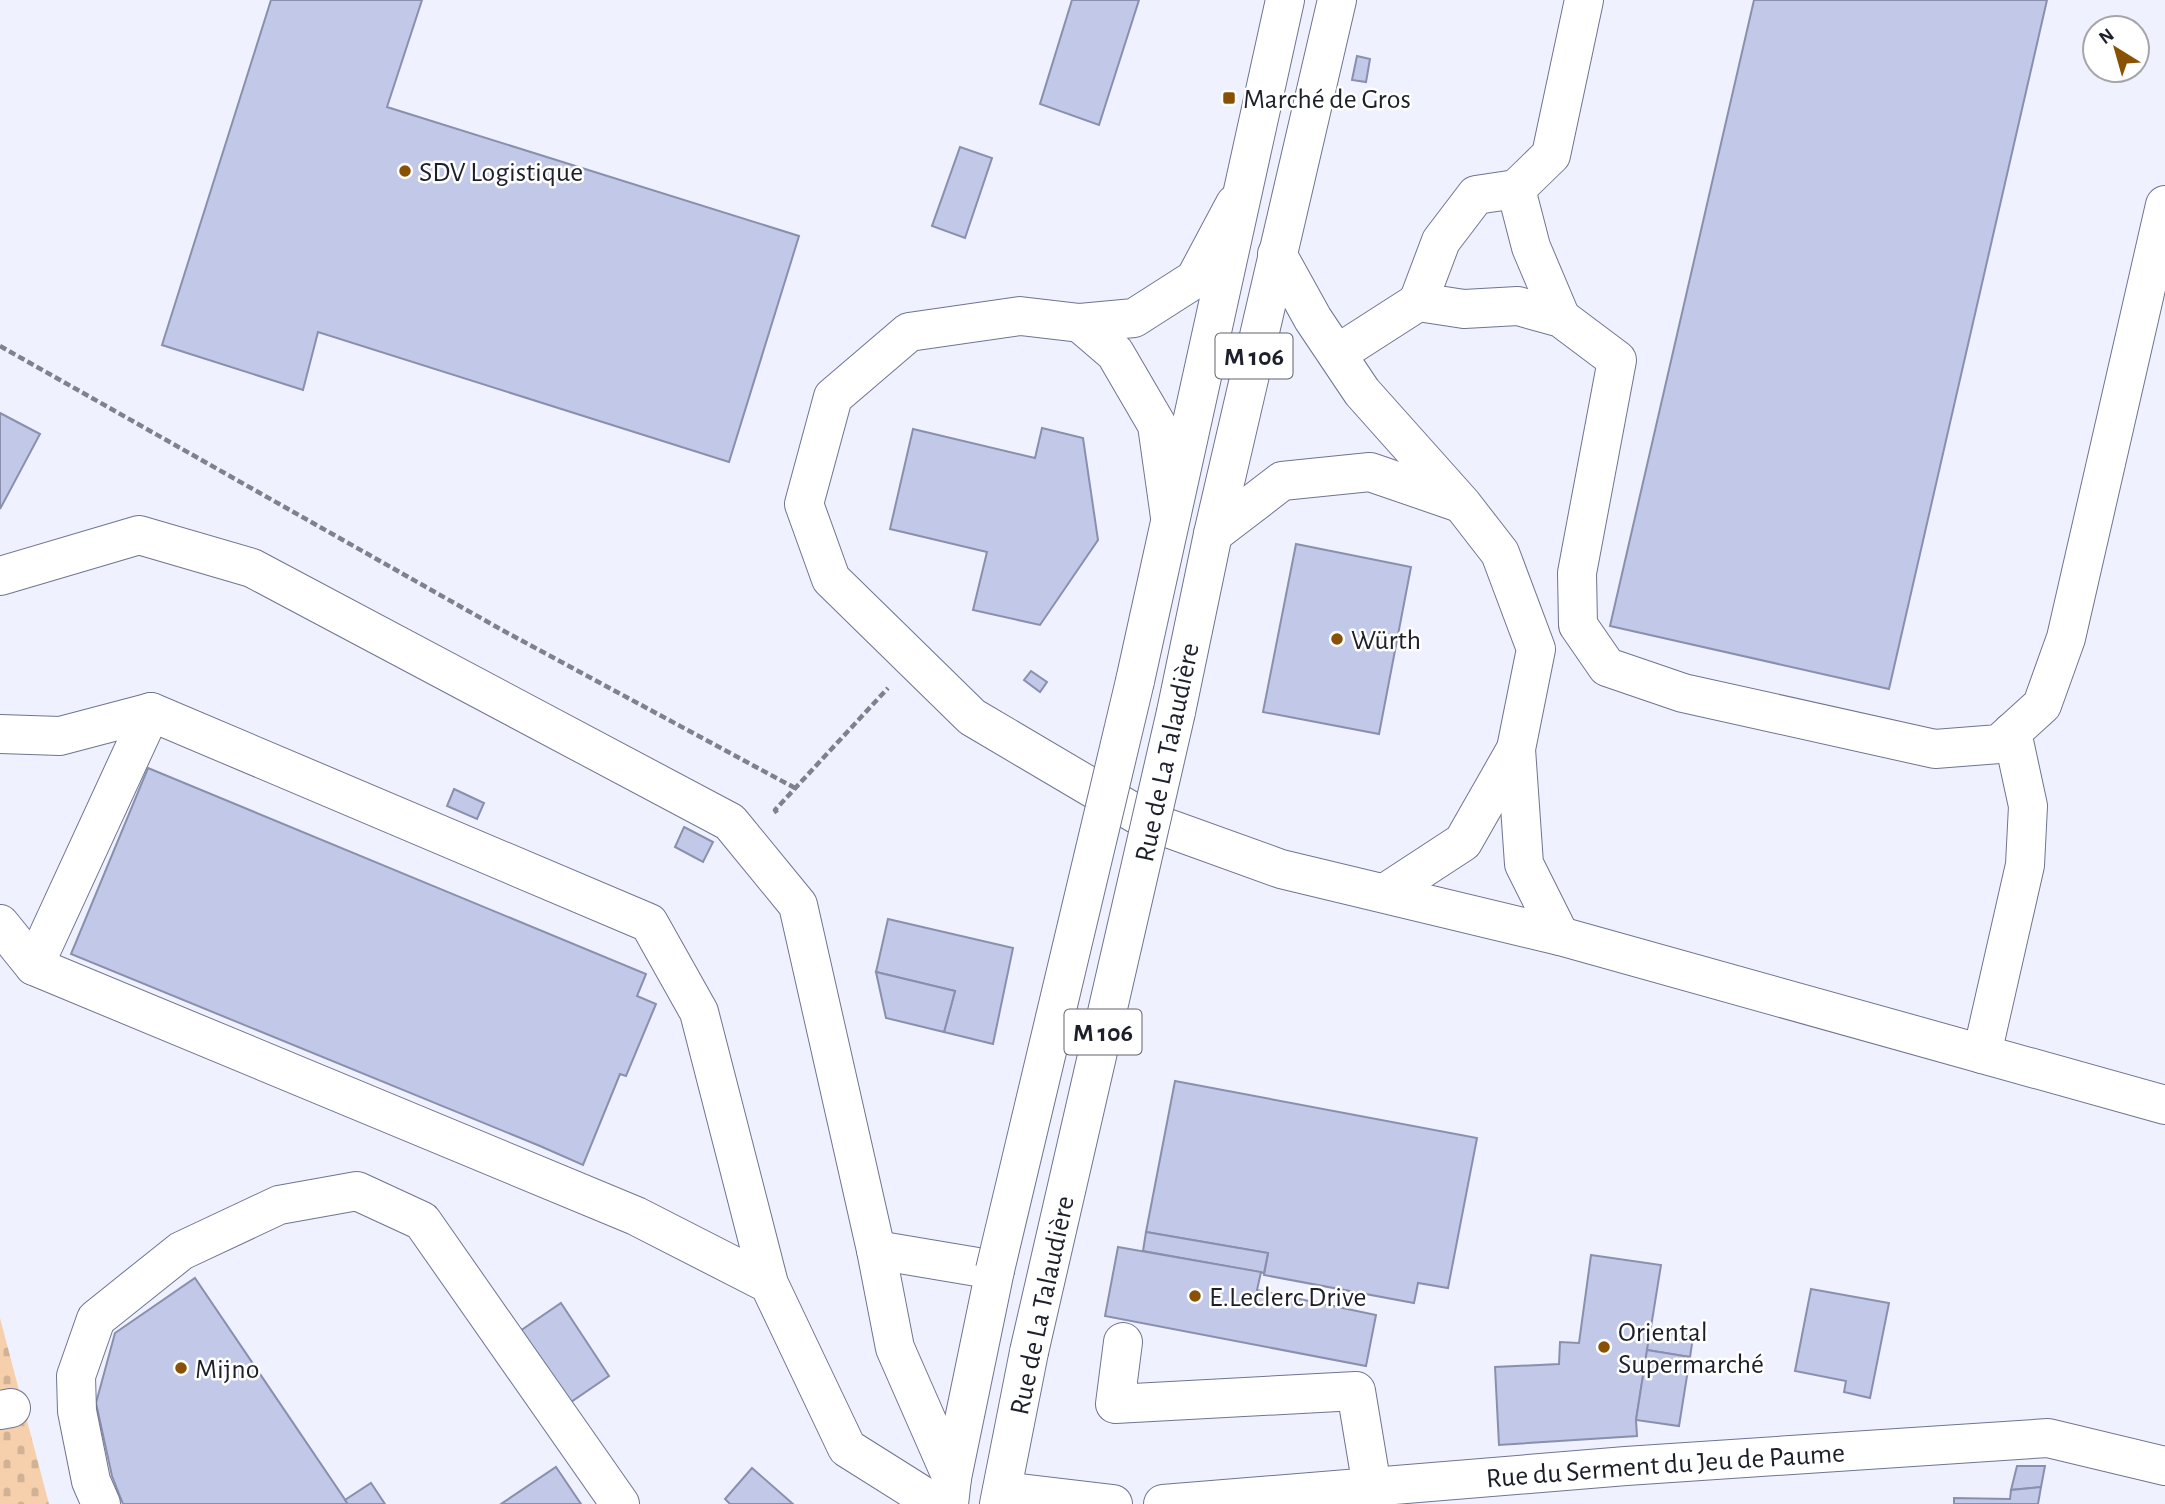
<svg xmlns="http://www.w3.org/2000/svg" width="2165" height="1504" viewBox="0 0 2165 1504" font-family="'Alegreya Sans',sans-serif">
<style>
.cemetery{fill:url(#cemetery-stones)}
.building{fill:#c2c8e8;stroke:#8a8fae;stroke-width:2}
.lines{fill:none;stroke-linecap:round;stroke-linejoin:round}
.minor-casing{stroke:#6f7492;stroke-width:40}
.major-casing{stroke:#6f7492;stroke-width:40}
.path{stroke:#7f818d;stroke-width:4.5;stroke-dasharray:7 3.5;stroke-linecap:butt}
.minor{stroke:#fff;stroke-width:38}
.major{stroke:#fff;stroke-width:38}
.major-bridge-casing{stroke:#6f7492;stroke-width:40;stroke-linecap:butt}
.major-bridge{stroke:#fff;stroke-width:38}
.poi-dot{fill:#895103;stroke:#fff;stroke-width:2.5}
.labels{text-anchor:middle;stroke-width:5;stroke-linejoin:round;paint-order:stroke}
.shield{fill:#fff;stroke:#61626a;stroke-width:2}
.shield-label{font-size:26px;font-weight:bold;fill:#1d1f2a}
.poi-label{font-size:28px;fill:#1d1f2a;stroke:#fff;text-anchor:start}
.street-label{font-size:28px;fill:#1d1f2a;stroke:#fff}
</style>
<defs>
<pattern id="cemetery-stones" width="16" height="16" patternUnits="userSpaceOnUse" patternTransform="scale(1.75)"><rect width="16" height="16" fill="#f6d0ac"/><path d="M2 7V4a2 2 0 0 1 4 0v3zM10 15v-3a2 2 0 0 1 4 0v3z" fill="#d2b294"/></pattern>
</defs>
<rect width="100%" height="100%" fill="#eff1ff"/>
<!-- cemetery -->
<polygon class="cemetery" points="0,1318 49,1504 0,1504"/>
<!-- building -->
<g class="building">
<polygon points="271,0 422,0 387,107 799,236 729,462 318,332 303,390 162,345"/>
<polygon points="1072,0 1139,0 1099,125 1040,104"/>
<polygon points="1754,0 2047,0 1889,689 1610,626"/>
<polygon points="1357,56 1370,59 1366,82 1352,80"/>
<polygon points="960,147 992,158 965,238 932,226"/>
<polygon points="0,413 40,434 0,509"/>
<polygon points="1042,428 1083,438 1098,540 1040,625 973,610 987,552 890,529 913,429 1035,458"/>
<polygon points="1296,544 1411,567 1379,734 1263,712"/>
<polygon points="1031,671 1047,682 1040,692 1024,680"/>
<polygon points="148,768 646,974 637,996 656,1004 626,1076 620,1074 583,1165 540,1146 71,954"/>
<polygon points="454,789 484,803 477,819 447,806"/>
<polygon points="684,827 713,842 703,862 675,847"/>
<polygon points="888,919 1013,948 993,1044 944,1032 955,991 876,972"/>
<polygon points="876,972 955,991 944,1032 886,1018"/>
<polygon points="1175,1081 1477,1138 1448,1288 1418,1283 1414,1303 1264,1275 1268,1253 1146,1232"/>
<polygon points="1146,1232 1268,1253 1264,1273 1143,1251"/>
<polygon points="1118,1247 1261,1272 1257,1290 1376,1315 1366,1366 1105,1316"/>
<polygon points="1591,1255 1661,1265 1636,1420 1637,1436 1499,1445 1495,1367 1559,1364 1560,1342 1579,1343"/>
<polygon points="195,1278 348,1504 123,1504 112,1476 96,1403 115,1333"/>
<polygon points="1811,1289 1889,1303 1870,1398 1844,1392 1846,1381 1795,1371"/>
<polygon points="561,1303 609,1376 568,1404 520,1331"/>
<polygon points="1650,1330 1693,1337 1690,1357 1647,1350"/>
<polygon points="1647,1350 1690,1357 1679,1426 1636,1420"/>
<polygon points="2017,1466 2045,1466 2041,1487 2011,1490"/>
<polygon points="556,1467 581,1504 501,1504"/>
<polygon points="752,1468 793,1504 730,1504 725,1499"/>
<polygon points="371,1483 385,1504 348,1504 345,1500"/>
<polygon points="2041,1487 2038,1504 1954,1504 1954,1498 2010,1499 2011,1490"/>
</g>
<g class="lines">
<defs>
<g id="minor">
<polyline points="1584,0 1551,155 1516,189 1476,195 1441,241 1418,302 1464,309 1518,306 1561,318 1617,360 1577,573 1578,625 1607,667 1683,693 1935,749 1999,744 2042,705 2066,638 2165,205"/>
<polyline points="1516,189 1531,247 1561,318"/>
<polyline points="1235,204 1195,279 1134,318 1080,323 1020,316 909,332 833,397 804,504 831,579 972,717 1148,821 1281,869 1560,936 2165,1105"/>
<polyline points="1277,254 1313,319 1362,392 1462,504 1500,553 1536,649 1516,749 1524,864 1560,936"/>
<polyline points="1080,323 1115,353 1157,425 1170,517"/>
<polyline points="1337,354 1418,302"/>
<polyline points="1213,534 1282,481 1370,472 1460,503"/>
<polyline points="0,576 139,535 252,568 730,822 798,905 876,1250 895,1348 952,1478"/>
<polyline points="0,734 60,736 151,712"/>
<polyline points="1385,893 1463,842 1516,749"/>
<polyline points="0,924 34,966"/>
<polyline points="1982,1054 2025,865 2028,806 2012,732"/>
<polyline points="876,1250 995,1270"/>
<polyline points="769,1284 636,1216 34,966 151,712 649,923 699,1012 769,1284 847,1448 936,1504"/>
<polyline points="1123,1342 1115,1404 1356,1391 1372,1487"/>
<polyline points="0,1410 11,1408"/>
<polyline points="1002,1491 1113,1504"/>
<polyline points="101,1504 91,1481 77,1411 76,1376 96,1319 181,1251 279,1205 357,1191 422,1221 620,1504"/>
<path id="s1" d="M1163,1504L1626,1466L2048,1438L2165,1466"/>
</g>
<g id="major">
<polyline points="1135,681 1285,0"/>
<polyline points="1176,712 1213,534 1337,0"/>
<polyline points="949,1504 952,1478 995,1270"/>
<polyline points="999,1504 1029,1352"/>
</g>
</defs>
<!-- minor casing -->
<use href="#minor" class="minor-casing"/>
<!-- major casing -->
<use href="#major" class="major-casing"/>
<!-- path -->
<g class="path">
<polyline points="0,346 502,630 795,788"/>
<polyline points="777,813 775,810 888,688"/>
</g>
<!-- minor -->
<use href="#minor" class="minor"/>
<!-- major -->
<use href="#major" class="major"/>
<defs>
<g id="major-bridge">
<polyline points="995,1270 1135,681"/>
<polyline points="1029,1352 1176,712"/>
</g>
</defs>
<!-- major-bridge casing -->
<use href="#major-bridge" class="major-bridge-casing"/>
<!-- major-bridge -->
<use href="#major-bridge" class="major-bridge"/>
</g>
<!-- markers -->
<g class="poi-dot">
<rect x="1222" y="91" width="14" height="14" rx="3.5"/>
<circle cx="405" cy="171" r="7"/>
<circle cx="1337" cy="639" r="7"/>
<circle cx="1195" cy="1296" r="7"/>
<circle cx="1604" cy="1347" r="7"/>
<circle cx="181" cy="1368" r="7"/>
</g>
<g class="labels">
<!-- shield labels -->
<g class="shield">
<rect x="1215.5" y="333.5" width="77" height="45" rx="5"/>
<rect x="1064.5" y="1009.5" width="77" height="45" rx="5"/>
</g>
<g class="shield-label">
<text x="1254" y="365">M 106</text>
<text x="1103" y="1041">M 106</text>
</g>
<!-- poi labels -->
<g class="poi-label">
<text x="1243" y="108">Marché de Gros</text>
<text x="419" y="181">SDV Logistique</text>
<text x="1351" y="649">Würth</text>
<text x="1209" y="1306">E.Leclerc Drive</text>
<text x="1618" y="1341">Oriental<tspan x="1618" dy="32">Supermarché</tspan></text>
<text x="195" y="1378">Mijno</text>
</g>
<!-- street labels -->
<g class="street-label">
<text transform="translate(1166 752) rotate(-78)" y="10">Rue de La Talaudière</text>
<text transform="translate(1041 1305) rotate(-78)" y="10">Rue de La Talaudière</text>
<text dy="10" stroke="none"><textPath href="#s1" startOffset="504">Rue du Serment du Jeu de Paume</textPath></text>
</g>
</g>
<!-- north arrow -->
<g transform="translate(2116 49) rotate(323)"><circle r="33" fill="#ffffff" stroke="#a5a5aa" stroke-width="2"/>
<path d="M0-5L12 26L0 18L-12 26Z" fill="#895103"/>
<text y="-10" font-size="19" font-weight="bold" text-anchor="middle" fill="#1d1f2a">N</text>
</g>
</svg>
